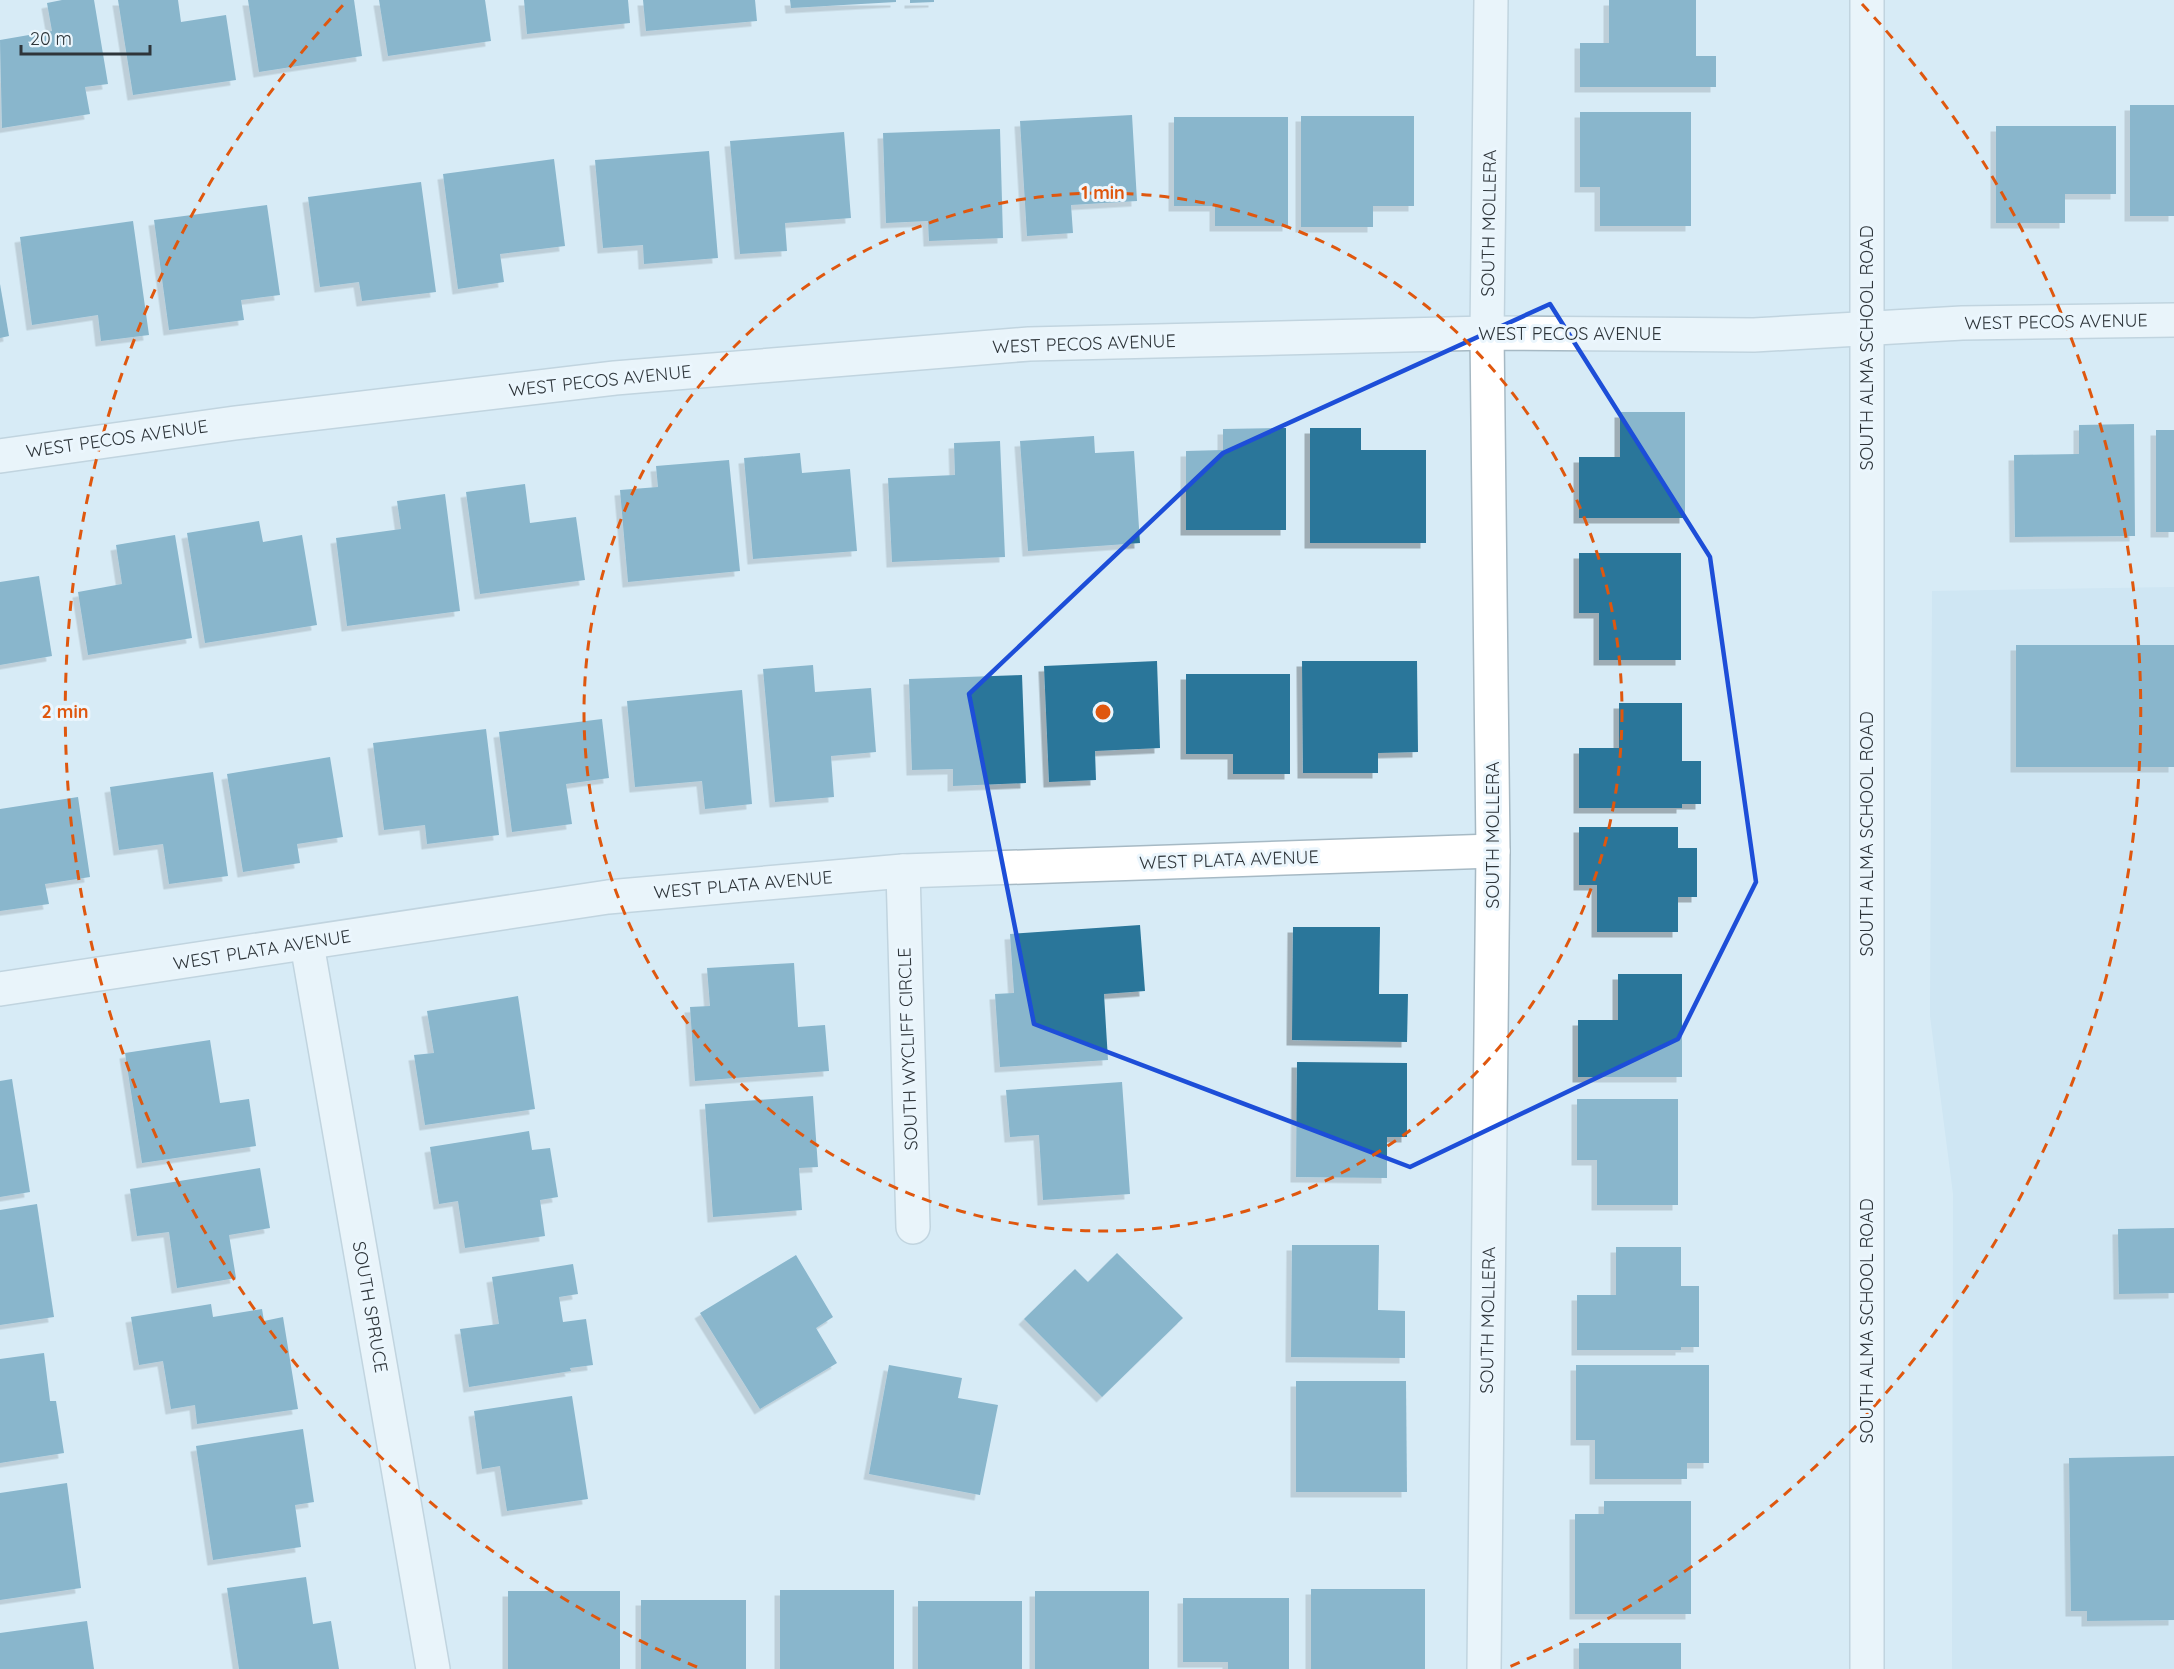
<svg xmlns="http://www.w3.org/2000/svg" width="2174" height="1669" viewBox="0 0 2174 1669" font-family="Quicksand,sans-serif">
<style>
.built{fill:#c5e0ef}
.building{fill:#2a769a;filter:url(#shadow)}
.lines{fill:none;stroke-linecap:round;stroke-linejoin:round}
.minor-casing{stroke:#a6b9c4;stroke-width:36}
.secondary-casing{stroke:#a6b9c4;stroke-width:36}
.minor{stroke:#fff;stroke-width:33}
.secondary{stroke:#fff;stroke-width:33}
.marked{fill:none;stroke:#1d4ed8;stroke-width:4.5;stroke-linejoin:round}
.ring{fill:none;stroke:#df570e;stroke-width:3;stroke-dasharray:10 8}
.labels{text-anchor:middle;stroke-width:6;stroke-linejoin:round;paint-order:stroke}
.street-label{font-size:18px;fill:#2e353a;stroke:#ebf6fd}
.centre{fill:#df570e;stroke:#ebf6fd;stroke-width:3}
.ring-label{font-size:18px;text-anchor:middle;font-weight:bold;fill:#df570e;stroke:#ebf6fd;stroke-width:6;stroke-linejoin:round;paint-order:stroke}
</style>
<defs>
<filter id="shadow"><feDropShadow dx="-5.5" dy="5.5" stdDeviation="0" flood-color="#0004"/></filter>
</defs>
<rect width="100%" height="100%" fill="#d7ebf6"/>
<!-- built -->
<polygon class="built" points="2174,587 2174,1669 1952,1669 1953,1194 1930,1016 1932,591"/>
<!-- building -->
<g class="building">
<polygon points="62,0 94,0 108,84 85,87 90,114 2,128 0,40 52,31 47,3"/>
<polygon points="118,0 178,0 181,22 226,15 236,80 133,95"/>
<polygon points="248,0 354,0 362,56 259,72"/>
<polygon points="379,0 485,0 491,41 388,56"/>
<polygon points="524,0 628,0 630,23 527,34"/>
<polygon points="643,0 755,0 757,21 646,31"/>
<polygon points="790,0 896,0 896,2 791,8"/>
<polygon points="910,0 934,0 934,2 910,3"/>
<polygon points="1609,0 1696,0 1696,56 1716,56 1716,87 1580,87 1580,43 1609,43"/>
<rect x="2130" y="105" width="44" height="111"/>
<polygon points="1580,112 1691,112 1691,226 1600,226 1600,187 1580,187"/>
<polygon points="1132,115 1137,201 1071,205 1073,233 1027,236 1020,121"/>
<polygon points="1301,116 1414,116 1414,206 1373,206 1373,227 1301,227"/>
<polygon points="1174,117 1288,117 1288,226 1215,226 1215,206 1174,206"/>
<polygon points="1996,126 2116,126 2116,194 2065,194 2065,223 1996,223"/>
<polygon points="1000,129 1003,238 929,241 928,221 886,223 883,133"/>
<polygon points="844,132 851,218 785,223 787,251 740,254 730,141"/>
<polygon points="709,151 718,258 644,264 643,245 603,248 595,160"/>
<polygon points="554,159 565,246 500,254 504,282 458,289 443,174"/>
<polygon points="421,182 436,292 362,301 359,282 320,287 308,197"/>
<polygon points="267,205 280,295 241,300 244,320 169,330 154,220"/>
<polygon points="133,221 149,335 101,341 98,315 32,325 20,237"/>
<polygon points="0,284 9,336 0,338"/>
<polygon points="1620,412 1685,412 1685,518 1579,518 1579,457 1620,457"/>
<polygon points="2134,424 2135,536 2015,537 2014,455 2079,454 2079,425"/>
<polygon points="1286,428 1286,530 1186,530 1186,451 1223,450 1223,429"/>
<polygon points="1310,428 1361,428 1361,450 1426,450 1426,543 1310,543"/>
<rect x="2156" y="430" width="18" height="102"/>
<polygon points="1094,436 1095,453 1134,451 1140,543 1028,551 1020,441"/>
<polygon points="1000,441 1005,557 892,562 888,478 955,475 954,443"/>
<polygon points="800,453 802,473 850,469 857,551 753,559 744,458"/>
<polygon points="729,460 740,571 628,582 620,490 658,487 656,466"/>
<polygon points="525,484 530,523 576,517 585,580 480,594 466,492"/>
<polygon points="445,494 460,611 347,626 336,538 401,529 397,501"/>
<polygon points="259,521 263,542 302,535 317,625 205,643 187,533"/>
<polygon points="175,535 192,638 88,655 78,592 122,584 116,545"/>
<polygon points="1579,553 1681,553 1681,660 1599,660 1599,613 1579,613"/>
<polygon points="39,576 52,656 0,665 0,582"/>
<rect x="2016" y="645" width="158" height="122"/>
<polygon points="1157,661 1160,748 1095,751 1096,780 1049,782 1044,666"/>
<polygon points="1302,661 1417,661 1418,752 1378,753 1378,773 1303,773"/>
<polygon points="813,665 815,692 871,688 876,752 831,756 834,797 775,802 763,669"/>
<polygon points="1186,674 1290,674 1290,774 1233,774 1233,754 1186,754"/>
<polygon points="1022,675 1026,783 953,786 953,769 912,770 909,679"/>
<polygon points="742,690 752,804 705,809 702,781 635,787 627,701"/>
<polygon points="1619,703 1682,703 1682,761 1701,761 1701,804 1682,804 1682,808 1579,808 1579,748 1619,748"/>
<polygon points="602,719 609,778 566,784 572,824 512,832 499,732"/>
<polygon points="486,729 499,835 427,844 425,825 384,830 373,743"/>
<polygon points="330,757 343,837 297,844 300,863 243,872 227,774"/>
<polygon points="213,772 228,876 169,884 163,844 119,850 110,787"/>
<polygon points="78,797 90,877 45,884 49,904 0,911 0,809"/>
<polygon points="1579,827 1678,827 1678,848 1697,848 1697,897 1678,897 1678,932 1597,932 1597,885 1579,885"/>
<polygon points="1140,925 1145,991 1104,994 1108,1060 1000,1067 995,994 1014,993 1010,934"/>
<polygon points="1293,927 1380,927 1379,994 1408,994 1407,1042 1292,1040"/>
<polygon points="794,963 798,1027 825,1025 829,1071 695,1081 690,1007 710,1006 707,968"/>
<polygon points="1618,974 1682,974 1682,1077 1578,1077 1578,1020 1618,1020"/>
<polygon points="518,996 535,1109 425,1125 414,1055 434,1053 427,1011"/>
<polygon points="210,1040 220,1103 249,1099 256,1146 142,1163 125,1053"/>
<polygon points="1297,1062 1407,1063 1407,1137 1387,1137 1387,1178 1296,1177"/>
<polygon points="12,1079 30,1192 0,1197 0,1081"/>
<polygon points="1122,1082 1130,1194 1043,1200 1039,1135 1010,1137 1006,1090"/>
<polygon points="813,1096 818,1167 799,1168 802,1210 713,1217 705,1104"/>
<polygon points="1577,1099 1678,1099 1678,1205 1597,1205 1597,1160 1577,1160"/>
<polygon points="529,1131 532,1150 550,1148 558,1197 540,1200 545,1236 465,1248 458,1201 439,1204 430,1147"/>
<polygon points="260,1168 270,1228 229,1235 236,1278 177,1288 169,1232 137,1236 130,1189"/>
<polygon points="37,1204 54,1317 0,1325 0,1210"/>
<polygon points="2174,1228 2174,1293 2119,1294 2118,1229"/>
<polygon points="1292,1245 1379,1245 1378,1310 1405,1311 1405,1358 1291,1357"/>
<polygon points="1616,1247 1681,1247 1681,1286 1699,1286 1699,1347 1681,1347 1681,1350 1577,1350 1577,1295 1616,1295"/>
<polygon points="1117,1253 1183,1318 1102,1397 1024,1319 1075,1269 1088,1282"/>
<polygon points="796,1255 833,1317 816,1328 837,1363 760,1409 700,1313"/>
<polygon points="573,1264 578,1294 559,1297 563,1322 586,1319 593,1365 570,1368 571,1371 469,1387 460,1329 499,1324 492,1277"/>
<polygon points="211,1304 213,1317 262,1309 264,1321 283,1317 298,1409 197,1424 195,1405 171,1409 163,1361 139,1365 131,1317"/>
<polygon points="44,1353 50,1401 56,1401 64,1453 0,1463 0,1359"/>
<polygon points="889,1365 962,1378 958,1398 998,1405 980,1495 869,1474"/>
<polygon points="1576,1365 1709,1365 1709,1463 1687,1463 1687,1479 1595,1479 1595,1440 1576,1440"/>
<polygon points="1296,1381 1406,1381 1407,1492 1296,1492"/>
<polygon points="572,1396 588,1499 507,1511 500,1466 482,1469 474,1411"/>
<polygon points="303,1429 314,1502 295,1505 301,1547 213,1560 196,1446"/>
<polygon points="2174,1456 2174,1620 2087,1621 2087,1611 2071,1611 2069,1458"/>
<polygon points="67,1483 81,1588 0,1600 0,1493"/>
<polygon points="1604,1501 1691,1501 1691,1614 1575,1614 1575,1514 1604,1514"/>
<polygon points="306,1577 313,1624 331,1621 339,1669 239,1669 227,1588"/>
<rect x="1311" y="1589" width="114" height="80"/>
<rect x="780" y="1590" width="114" height="79"/>
<rect x="508" y="1591" width="112" height="78"/>
<rect x="1035" y="1591" width="114" height="78"/>
<polygon points="1183,1598 1289,1598 1289,1669 1228,1669 1228,1662 1183,1662"/>
<rect x="641" y="1600" width="105" height="69"/>
<rect x="918" y="1601" width="104" height="68"/>
<polygon points="87,1621 94,1669 0,1669 0,1633"/>
<rect x="1579" y="1643" width="102" height="26"/>
</g>
<g class="lines">
<defs>
<g id="minor">
<polyline points="0,456 235,423 615,378 1029,344 1487,333 1754,335 1962,323 2174,320"/>
<polyline points="903,871 913,1227"/>
<polyline points="307,944 433,1669"/>
<polyline points="0,989 608,897 903,871 1493,851"/>
<polyline points="1484,1669 1493,851 1487,333 1491,0"/>
</g>
<polyline id="secondary" points="1867,0 1867,1669"/>
</defs>
<!-- minor casing -->
<use href="#minor" class="minor-casing"/>
<!-- secondary casing -->
<use href="#secondary" class="secondary-casing"/>
<!-- minor -->
<use href="#minor" class="minor"/>
<!-- secondary -->
<use href="#secondary" class="secondary"/>
</g>
<!-- marked area -->
<path d="M0 0H2174V1669H0ZM1550,304L1710,557L1756,882L1678,1039L1410,1167L1034,1024L969,694L1223,453Z" fill="#d7ebf6" fill-opacity=".55" fill-rule="evenodd"/>
<path class="marked" d="M1550,304L1710,557L1756,882L1678,1039L1410,1167L1034,1024L969,694L1223,453Z"/>
<!-- distance rings -->
<g class="ring">
<circle cx="1103" cy="712" r="519"/>
<path d="M697 1667A1038 1038 0 0 1 344 4M1862 4A1038 1038 0 0 1 1509 1667"/>
</g>
<g class="labels">
<!-- street labels -->
<g class="street-label">
<text transform="translate(1489 223) rotate(-89)" y="6">SOUTH MOLLERA</text>
<text transform="translate(2056 322) rotate(-1)" y="6">WEST PECOS AVENUE</text>
<text x="1570" y="340">WEST PECOS AVENUE</text>
<text transform="translate(1084 344) rotate(-2)" y="6">WEST PECOS AVENUE</text>
<text transform="translate(1867 348) rotate(-90)" y="6">SOUTH ALMA SCHOOL ROAD</text>
<text transform="translate(600 381) rotate(-6)" y="6">WEST PECOS AVENUE</text>
<text transform="translate(117 439) rotate(-8)" y="6">WEST PECOS AVENUE</text>
<text transform="translate(1867 834) rotate(-90)" y="6">SOUTH ALMA SCHOOL ROAD</text>
<text transform="translate(1493 835) rotate(-90)" y="6">SOUTH MOLLERA</text>
<text transform="translate(1229 860) rotate(-2)" y="6">WEST PLATA AVENUE</text>
<text transform="translate(743 885) rotate(-5)" y="6">WEST PLATA AVENUE</text>
<text transform="translate(262 950) rotate(-9)" y="6">WEST PLATA AVENUE</text>
<text transform="translate(908 1049) rotate(-92)" y="6">SOUTH WYCLIFF CIRCLE</text>
<text transform="translate(370 1307) rotate(80)" y="6">SOUTH SPRUCE</text>
<text transform="translate(1488 1320) rotate(-89)" y="6">SOUTH MOLLERA</text>
<text transform="translate(1867 1321) rotate(-90)" y="6">SOUTH ALMA SCHOOL ROAD</text>
</g>
</g>
<circle cx="1103" cy="712" r="9" class="centre"/>
<g class="ring-label">
<text x="1103" y="199">1 min</text>
<text x="65" y="718">2 min</text>
</g>
<!-- scale -->
<path d="M21 45v9h129v-9" fill="none" stroke="#2e353a" stroke-width="3"/>
<text x="30" y="45" font-size="18" fill="#2e353a" stroke="#ebf6fd" stroke-width="4.5" paint-order="stroke">20 m</text>
</svg>
